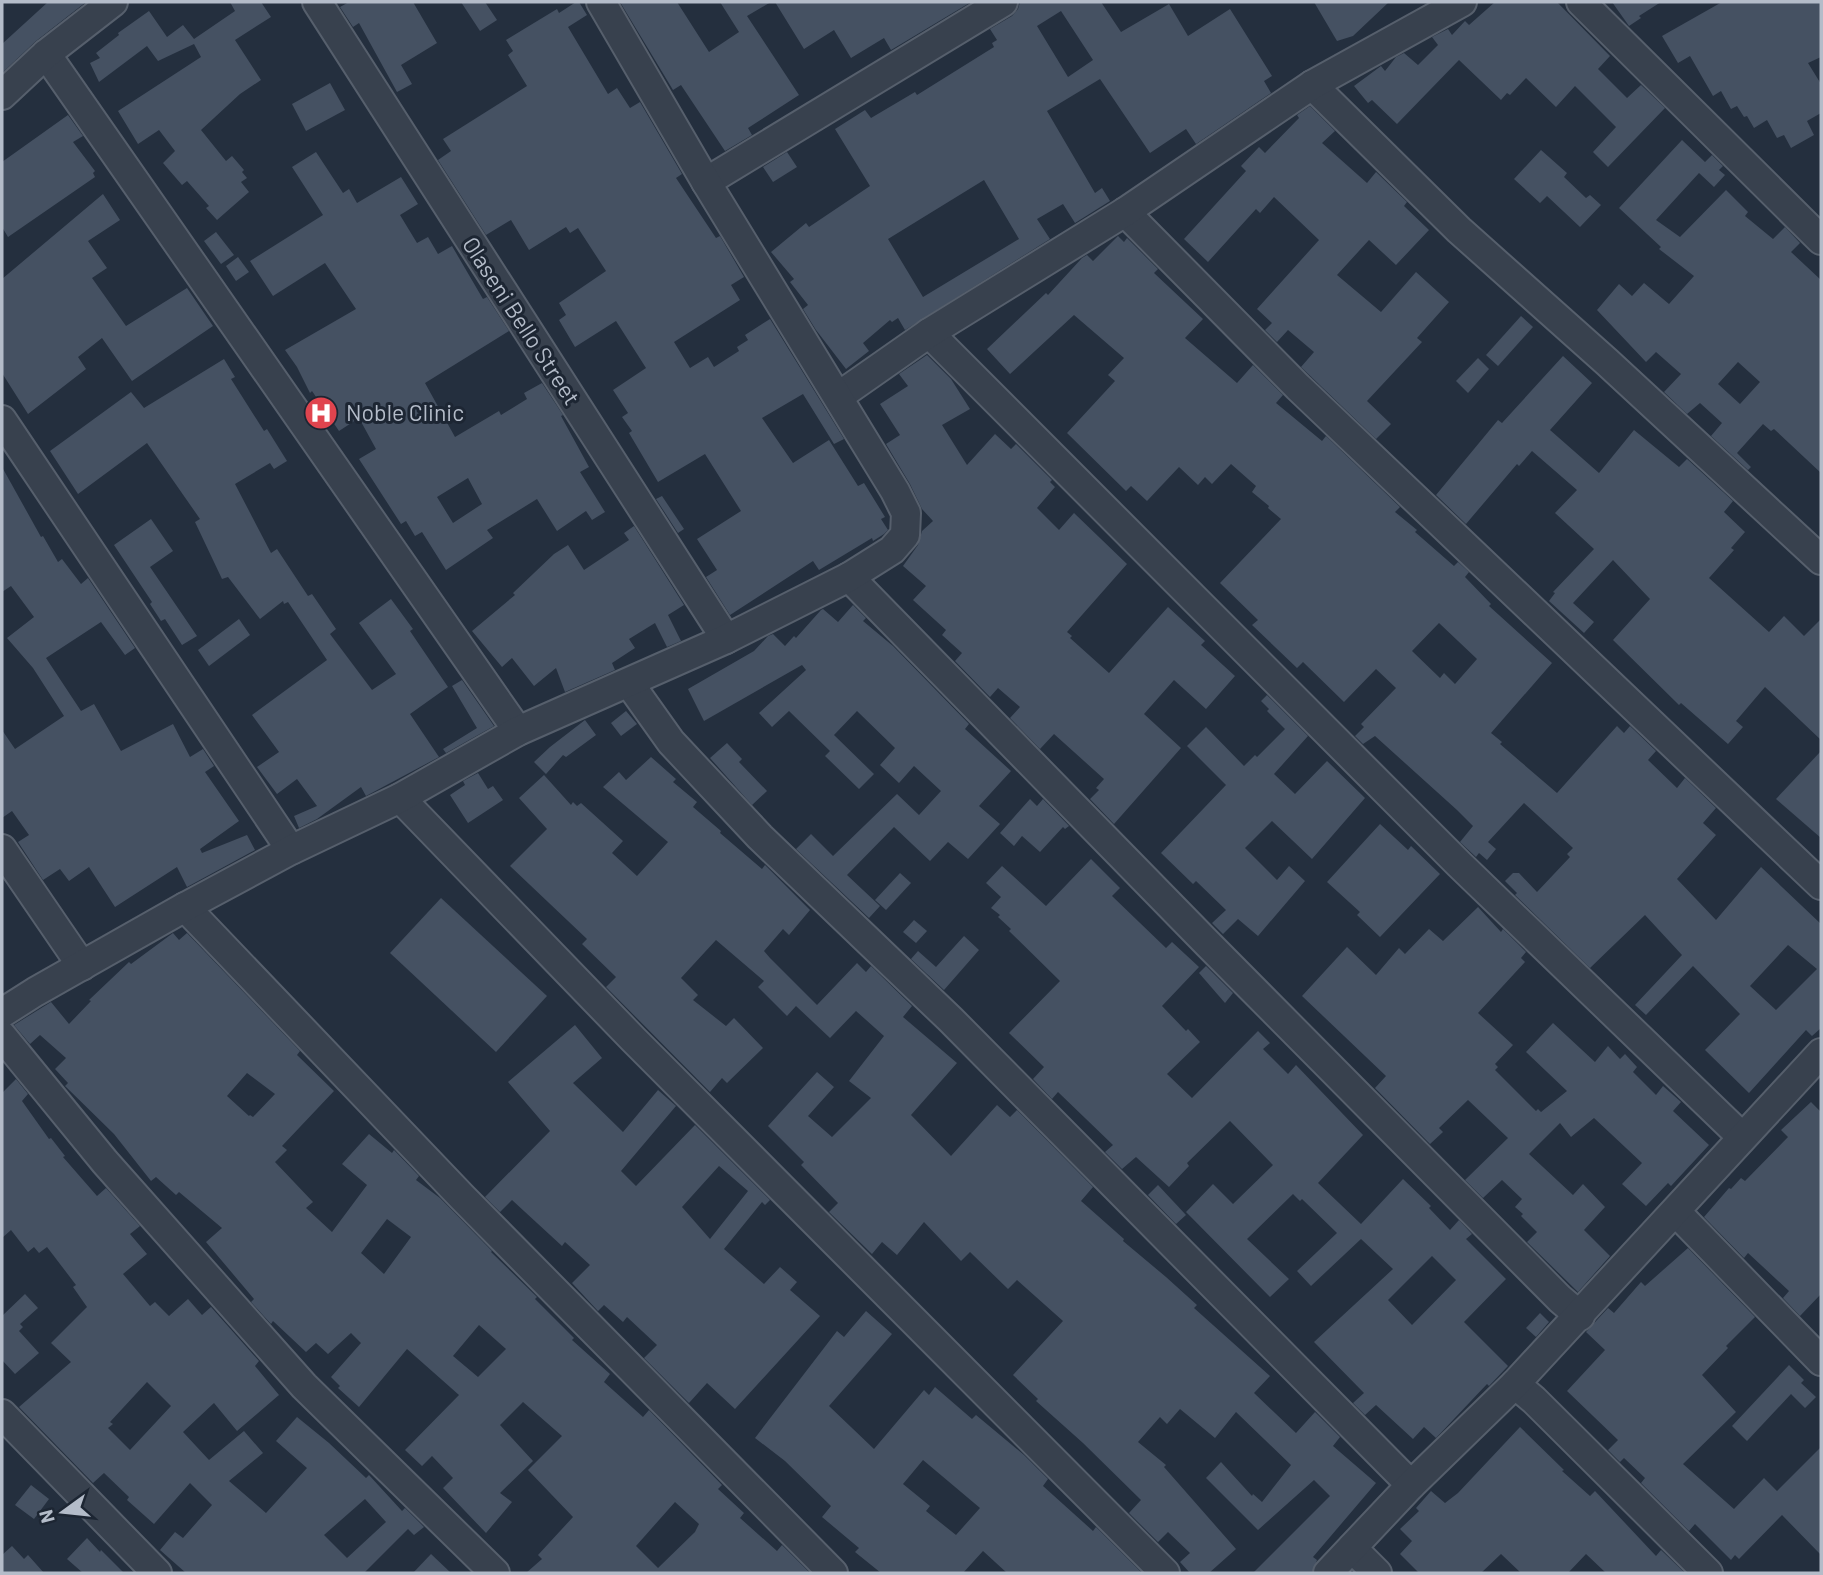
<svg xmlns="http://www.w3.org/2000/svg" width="1823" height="1575" viewBox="0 0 1823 1575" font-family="Barlow,sans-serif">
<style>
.building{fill:#455162;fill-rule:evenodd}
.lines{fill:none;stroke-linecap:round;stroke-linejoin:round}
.minor-casing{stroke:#565f6c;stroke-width:32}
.minor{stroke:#38414e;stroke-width:28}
.labels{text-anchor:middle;stroke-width:6;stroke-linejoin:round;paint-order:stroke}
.street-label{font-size:23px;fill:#b4bcc9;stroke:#1d2633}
.poi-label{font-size:23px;fill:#b4bcc9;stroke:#1d2633;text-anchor:start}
</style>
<rect width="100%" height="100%" fill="#242f3e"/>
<!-- building -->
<g class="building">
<polygon points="48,2 86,2 36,41 2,73 2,44"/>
<polygon points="230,2 261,2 271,17 235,40 261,80 240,94 201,130 226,161 232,156 244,170 242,172 247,178 241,182 249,192 217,220 206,208 209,206 187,181 182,185 163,163 175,151 159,130 138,144 118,111 201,57 194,44 158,61 147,46 99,82 90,63 100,58 96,53 119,35 118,33 149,11 167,37 183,25 194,39 235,11"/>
<polygon points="349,2 413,2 437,43 401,65 412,84 397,92 359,23 353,27 340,7"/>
<polygon points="461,2 485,2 497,20 480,31"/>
<polygon points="576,2 579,2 587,15 568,27 608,94 617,88 630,108 640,102 682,174 676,178 716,238 720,236 744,277 731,285 740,300 674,342 690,368 708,357 714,367 739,351 737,347 748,340 745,335 770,319 844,439 834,444 803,394 762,418 793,463 829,440 858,486 864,483 885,517 881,519 888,530 884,534 873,541 872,538 819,570 813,561 730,615 706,577 717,570 697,539 741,511 705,454 658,482 629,433 632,431 622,417 628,413 613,390 646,368 616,321 575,347 559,320 566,315 559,303 606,271 578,228 570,233 566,227 529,250 511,220 486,235 438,160 451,151 443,139 527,86 508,55 513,51 506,40 557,9 559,13"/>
<polygon points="620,2 677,2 709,52 739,32 720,2 771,2 747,16 799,95 748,128 752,135 725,151 681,85 673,90"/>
<polygon points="775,2 971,2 891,50 884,38 851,58 834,30 804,49"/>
<path d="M1020,2H1101L1121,32L1169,4L1188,36L1230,9L1272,76L1264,81L1271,93L1196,144L1186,129L1150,153L1100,79L1047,111L1095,193L1102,188L1110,201L1075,223L1063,204L1037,219L1050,239L905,330L898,318L892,322L890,320L863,343L869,351L846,369L816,330L803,309L808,305L790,282L794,279L771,252L806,223L809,227L870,186L835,129L865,110L871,118L915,92L917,95L994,47L992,43L997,40L990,29L1012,16L1018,9ZM1061,11L1093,60L1068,77L1037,26ZM984,180L1019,239L923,297L888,239Z"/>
<polygon points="1314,2 1389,2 1353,36 1337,41"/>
<polygon points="1495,2 1557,2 1610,56 1598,69 1627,98 1641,85 1665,108 1608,167 1593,152 1616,127 1575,86 1556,107 1526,78 1510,95 1507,93 1501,100 1459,60 1397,124 1372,100 1368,103 1354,86 1381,66 1385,71 1396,57 1404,53 1418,65 1438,45 1432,37 1448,29 1452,35 1465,21 1469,25"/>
<polygon points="1612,2 1661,2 1639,16 1641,18 1629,26"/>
<polygon points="1722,2 1821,2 1821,57 1808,63 1821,84 1821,113 1807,121 1814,135 1791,148 1784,135 1777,138 1767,120 1754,128 1747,116 1744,117 1737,106 1731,109 1721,91 1713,96 1690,56 1678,63 1662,36"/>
<polygon points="330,83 345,110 306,131 292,104"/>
<polygon points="1310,106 1335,131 1322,143 1367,183 1376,172 1407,202 1404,206 1429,230 1396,265 1369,240 1337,275 1381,312 1416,272 1449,302 1417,338 1422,342 1367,401 1391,424 1376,439 1301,367 1314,352 1288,330 1277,342 1265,330 1272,323 1257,309 1319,240 1274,197 1260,213 1256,209 1208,262 1184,239 1246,171 1241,166 1259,147 1265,153 1299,118 1297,115"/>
<polygon points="68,115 83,136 73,142 95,171 93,173 95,177 8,237 2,227 2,162"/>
<path d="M1682,140L1705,162L1712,155L1723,166L1719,170L1725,175L1714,187L1699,173L1656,220L1680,237L1726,190L1748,212L1745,216L1773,239L1785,227L1800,243L1791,252L1821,280V473L1774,429L1771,431L1763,424L1737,453L1751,467L1748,470L1711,436L1722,423L1700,403L1687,414L1664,392L1681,374L1656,352L1646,362L1597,310L1619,284L1632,296L1644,283L1669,304L1694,276L1659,249L1661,247L1619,208ZM1738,362L1760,382L1740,404L1718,384Z"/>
<polygon points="1541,150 1567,173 1564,177 1586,198 1590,195 1601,205 1580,227 1547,196 1540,203 1514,179"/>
<path d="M316,152L343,193L349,189L357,203L401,177L418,204L400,215L417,243L428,237L438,254L452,246L483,299L487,297L509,331L425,383L455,437L499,411L501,415L527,399L524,393L542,383L563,415L561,416L589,467L580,472L605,512L592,520L586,511L557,531L537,499L487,530L493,538L446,570L422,532L415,536L406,521L401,524L359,459L376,449L359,418L339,431L312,391L310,393L297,367L285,350L356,309L325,263L273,296L250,261L323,215L292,167ZM468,478L482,504L453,523L437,497Z"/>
<polygon points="787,152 797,167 773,182 763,167"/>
<polygon points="103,194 120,220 88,241 107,268 92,278 126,326 187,288 213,326 132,381 102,338 78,357 86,369 28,414 2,373 2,279"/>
<polygon points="216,232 234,255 221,264 204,241"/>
<path d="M1118,236L1124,242L1127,238L1158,269L1154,273L1203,319L1185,338L1237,383L1253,365L1283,395L1276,403L1322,441L1326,436L1400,507L1395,512L1417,530L1415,532L1454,566L1458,562L1469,572L1465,577L1491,604L1489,606L1552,663L1491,733L1502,742L1500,744L1557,793L1617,726L1624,733L1630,726L1656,751L1648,760L1677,788L1685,778L1716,808L1703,823L1716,835L1677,879L1716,920L1761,867L1821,924V1028L1812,1036L1806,1030L1749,1093L1705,1050L1740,1014L1693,966L1646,1015L1635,1005L1682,955L1645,915L1590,968L1515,895L1517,893L1505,881L1513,873H1519L1537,892L1570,857L1567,854L1573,848L1524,803L1488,842L1496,849L1487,860L1479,853L1476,857L1460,842L1473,826L1457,810L1375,736L1363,744L1355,736L1364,727L1361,724L1396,688L1376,669L1344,702L1303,662L1297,668L1252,625L1258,620L1220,583L1281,519L1268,508L1269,506L1252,492L1256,486L1231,464L1212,484L1205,477L1198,485L1179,467L1147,501L1131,486L1126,491L1067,433L1115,381L1108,375L1124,358L1074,315L1010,374L987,349L1046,293L1048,295L1082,258L1087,255L1093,261ZM1439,623L1477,659L1455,684L1444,673L1440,678L1412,651ZM1788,945L1817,969L1776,1010L1750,986Z"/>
<polygon points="238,257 249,272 236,281 226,266"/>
<polygon points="1521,316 1533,327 1498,366 1486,355"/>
<polygon points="927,355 951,379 970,409 942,425 967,465 995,434 1011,449 1016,444 1052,480 1050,482 1055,487 1037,508 1059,530 1074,513 1127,564 1067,632 1072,636 1070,638 1109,673 1168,607 1205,641 1201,645 1235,676 1206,709 1174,680 1144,714 1181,748 1114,824 1090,799 1099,790 1096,788 1104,779 1054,734 1040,749 1010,718 1020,707 998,688 990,697 955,661 962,653 942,635 946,630 913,600 926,586 903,566 918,545 922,531 933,521 922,509 910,484 886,444 900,435 880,404 908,386 899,374"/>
<polygon points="1563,356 1592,383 1550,430 1599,473 1634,430 1679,467 1687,459 1733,501 1724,512 1745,532 1731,548 1734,550 1709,578 1769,632 1784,616 1804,636 1821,619 1821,740 1765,687 1736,721 1743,727 1728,744 1681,703 1679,705 1613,640 1650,599 1613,560 1573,603 1594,622 1584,633 1549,601 1555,593 1553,592 1594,549 1555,513 1577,490 1532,451 1519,466 1517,464 1466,524 1436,495 1498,420 1502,423"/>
<polygon points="1478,358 1489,369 1468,393 1456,381"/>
<polygon points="224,359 235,377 231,379 264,431 267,429 287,461 274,469 270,463 235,484 271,553 277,549 308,596 312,594 336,629 330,634 372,690 396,674 359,623 391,599 413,629 410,631 448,687 410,714 439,757 366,796 361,787 317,819 299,828 294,816 317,806 297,779 277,794 257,767 279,752 252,715 327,660 288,602 284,604 283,601 260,619 228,577 222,579 195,522 200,519 147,443 78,494 50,451 131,392 144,408"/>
<polygon points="2,467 41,537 43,536 58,562 62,559 81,584 88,578 135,648 125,655 101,622 46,658 81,711 94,704 121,751 173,724 190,757 203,749 214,766 205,772 239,821 200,849 202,853 247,835 255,850 187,887 177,867 115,907 89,867 69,881 60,869 43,880 18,842 29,835 12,811 2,818 2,730 15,749 64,716 33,668 7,638 34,617 11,586 2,592"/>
<polygon points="662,496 684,529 678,533 656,499"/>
<polygon points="151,519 173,551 150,567 197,636 182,645 165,619 161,621 150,604 152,602 114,545"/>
<polygon points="634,526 684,605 668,615 681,641 667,647 655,623 629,639 635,648 612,663 615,670 565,692 556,668 534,686 512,658 502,667 472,631 515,595 513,593 554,554 568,545 584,570 629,540 624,533"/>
<polygon points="853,605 866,618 863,621 893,646 969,724 965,729 1011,771 979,806 1000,824 968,859 948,842 930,861 894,827 847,875 880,906 869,918 796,849 811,834 833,856 897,794 919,815 941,791 914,766 899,783 880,765 895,748 857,711 834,735 874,774 859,789 825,756 830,751 789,711 772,727 759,713 806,670 802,665 704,721 688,689 754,651 768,636 773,634 785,646 794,636 796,638 821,610 823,609 838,622"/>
<polygon points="239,619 250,635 209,666 198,650"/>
<polygon points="462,680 494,726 446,753 443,749 477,728 452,686"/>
<polygon points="1267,695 1308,736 1274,774 1295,794 1327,761 1365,798 1312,859 1272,821 1245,848 1277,880 1289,866 1305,881 1258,936 1238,919 1223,934 1212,923 1226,910 1196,881 1193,884 1161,853 1226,785 1187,746 1206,727 1244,766 1255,755 1257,757 1285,729 1267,711 1269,709 1261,701"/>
<polygon points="626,711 637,724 621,736 611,723"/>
<polygon points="585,720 596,735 566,757 563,755 546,774 534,762 550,747"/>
<polygon points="727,743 742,759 739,762 767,791 752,805 710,758"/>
<polygon points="1821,751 1821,838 1776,799"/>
<polygon points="651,757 676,779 673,782 697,802 693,807 721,831 720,833 762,869 765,865 810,910 789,935 783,929 764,951 770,958 817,1005 857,963 866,972 871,966 912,1006 903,1017 957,1063 911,1115 951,1156 997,1105 1010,1117 1017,1110 1093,1187 1081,1201 1124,1239 1123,1241 1166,1277 1197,1305 1194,1308 1270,1376 1254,1393 1296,1433 1315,1412 1340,1437 1333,1446 1376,1483 1313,1557 1317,1560 1312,1573 1253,1573 1330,1496 1314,1480 1258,1530 1206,1478 1221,1462 1252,1496 1253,1494 1262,1502 1291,1465 1236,1412 1215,1438 1180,1409 1167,1424 1160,1417 1138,1442 1166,1465 1164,1467 1236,1549 1209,1573 1190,1573 1180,1562 1190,1553 1168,1532 1158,1542 1129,1513 1141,1500 1083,1443 1036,1401 1038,1399 1013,1375 1063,1321 1017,1280 1008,1289 970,1252 961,1261 924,1222 897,1255 882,1242 872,1254 829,1212 838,1203 801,1165 804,1162 768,1126 817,1072 834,1087 808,1116 832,1137 871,1098 849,1081 884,1036 856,1011 830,1038 796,1006 787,1016 758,987 764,981 716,940 681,978 698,995 693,1000 726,1026 734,1018 763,1048 727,1083 722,1078 710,1092 606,987 616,977 582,944 587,939 510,866 547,829 519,798 544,775 571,805 573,802 577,806 581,803 623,841 612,853 637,876 668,842 603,787 619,772 626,780"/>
<polygon points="478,773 488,789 493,786 503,800 468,823 450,795 465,785 463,781"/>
<polygon points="1030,799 1037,806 1043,799 1071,828 1069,826 1065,829 1063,827 1040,852 1022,836 1014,846 1000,833"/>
<polygon points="1380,824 1408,850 1411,846 1440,874 1380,937 1357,915 1360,912 1327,882"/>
<path d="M1091,859L1120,888L1112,896L1166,948L1172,942L1199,967L1162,1006L1186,1031L1188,1029L1200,1042L1167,1074L1192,1098L1258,1031L1270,1043L1263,1049L1288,1074L1296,1065L1363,1135L1318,1183L1361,1224L1403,1179L1431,1206L1429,1208L1450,1230L1459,1220L1472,1234L1466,1239L1506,1279L1464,1322L1508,1366L1489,1386L1487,1384L1436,1438L1424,1427L1413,1439L1376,1405L1365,1415L1353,1403L1364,1393L1314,1342L1393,1269L1361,1239L1311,1286L1297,1271L1337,1233L1302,1199L1300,1201L1293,1194L1247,1239L1289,1279L1270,1297L1186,1212L1213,1184L1233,1204L1273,1165L1230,1121L1187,1163L1189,1166L1169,1187L1136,1157L1122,1169L1105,1152L1113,1145L1058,1092L1052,1099L1033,1079L1044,1067L1009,1033L1060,981L1009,931L1011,929L998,917L1000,915L991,908L1001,897L986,883L1002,866L1046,906ZM1432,1256L1456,1280L1412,1325L1388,1300Z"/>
<polygon points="900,873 911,883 886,910 875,900"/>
<polygon points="441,898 547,996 496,1052 390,953"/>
<polygon points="1478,907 1501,932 1503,929 1526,952 1521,958 1525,962 1478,1013 1513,1045 1495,1064 1498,1067 1495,1070 1536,1111 1538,1109 1541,1112 1567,1091 1526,1052 1553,1023 1595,1062 1608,1046 1620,1059 1625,1054 1637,1067 1633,1072 1656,1095 1663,1086 1681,1102 1673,1111 1709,1145 1671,1186 1668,1183 1646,1206 1622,1184 1642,1163 1594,1118 1571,1137 1560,1123 1529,1154 1573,1195 1583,1184 1605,1207 1584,1230 1610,1256 1578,1292 1527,1242 1537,1232 1521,1216 1523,1214 1515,1207 1522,1199 1502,1180 1483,1198 1465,1180 1508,1138 1468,1100 1439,1128 1443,1132 1430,1144 1375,1088 1386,1076 1302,996 1347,947 1376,975 1399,948 1405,954 1429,929 1443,941"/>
<polygon points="914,920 927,931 916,943 903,932"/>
<path d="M173,933L179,940L187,933L300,1051L297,1055L334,1091L282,1146L287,1150L275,1162L313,1202L306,1208L332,1232L367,1185L342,1164L369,1134L392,1153L394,1150L419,1176L416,1180L440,1198L492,1251L491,1252L537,1297L535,1299L574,1338L572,1340L610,1374L604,1382L643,1417L649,1410L722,1485L718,1489L744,1513L740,1518L777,1551L782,1545L810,1573H526L542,1559L538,1555L573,1517L528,1470L562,1436L523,1402L500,1425L533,1461L500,1493L512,1502L486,1533L443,1488L453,1478L432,1456L422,1466L405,1450L459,1395L407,1349L359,1407L338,1388L340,1386L331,1377L361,1343L351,1333L328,1354L316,1343L306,1352L273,1321L271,1324L251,1302L254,1299L206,1242L222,1228L179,1192L176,1195L156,1177L151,1181L114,1134L65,1086L68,1083L55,1069L66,1058L40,1035L30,1044L14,1025L51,1002L69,1024L91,1001L89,1000L129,962L131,964ZM247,1073L275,1094L253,1117L250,1115L249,1116L227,1096ZM387,1219L411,1237L384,1274L361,1253ZM479,1325L506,1349L478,1377L453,1356ZM675,1502L699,1524L695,1532L658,1568L636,1546Z"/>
<polygon points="964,936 979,950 944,990 911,959 918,951 936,967"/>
<polygon points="1206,966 1233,993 1225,1003 1199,973"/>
<path d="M575,1025L602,1058L573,1083L623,1132L658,1090L676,1106L621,1171L636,1186L695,1125L770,1200L765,1205L762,1202L724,1249L764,1284L780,1267L797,1282L790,1290L820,1316L735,1409L707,1383L689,1403L644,1358L657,1345L627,1317L623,1322L604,1305L598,1311L572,1283L590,1265L565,1242L562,1246L512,1200L500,1212L485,1197L550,1131L508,1082ZM719,1166L748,1191L710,1239L682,1207Z"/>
<path d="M16,1079L28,1094L22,1101L49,1139L51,1138L65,1156L63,1157L97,1196L106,1188L140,1226L130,1234L147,1254L123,1274L150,1306L155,1302L169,1316L188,1299L202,1315L211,1307L259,1361L255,1366L279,1395L237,1431L214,1403L183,1432L209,1460L244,1431L263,1453L229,1481L266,1513L307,1468L276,1441L297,1417L329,1443L366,1478L369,1475L402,1511L405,1508L424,1527L414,1535L408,1529L364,1573H186L160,1550L175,1532L183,1538L212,1505L190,1483L154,1524L127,1500L129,1497L104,1473L93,1483L19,1407L71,1362L51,1343L87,1307L73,1287L76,1285L47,1247L39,1253L34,1247L28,1252L11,1230L2,1238V1093ZM147,1382L171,1406L130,1450L108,1428L113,1424L110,1422ZM365,1499L386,1522L347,1558L324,1535Z"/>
<polygon points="1811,1102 1821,1112 1821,1294 1800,1316 1783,1298 1789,1291 1748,1253 1744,1258 1704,1217 1729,1188 1731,1189 1741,1178 1745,1181 1788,1137 1781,1130"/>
<polygon points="1158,1185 1186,1215 1176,1224 1148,1195"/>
<polygon points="1688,1248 1755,1317 1726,1346 1728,1348 1702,1375 1736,1412 1683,1464 1734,1509 1764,1478 1777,1491 1821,1447 1821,1555 1782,1515 1739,1559 1735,1555 1731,1560 1695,1524 1689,1531 1641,1483 1645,1478 1624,1458 1620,1462 1608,1450 1618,1440 1567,1391 1605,1350 1586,1332 1608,1308 1614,1313 1641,1282 1645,1286"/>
<polygon points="25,1294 38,1308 20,1324 23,1327 19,1331 39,1353 15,1374 2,1360 2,1316"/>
<path d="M866,1311L892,1334L829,1406L874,1449L924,1390L929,1395L935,1387L972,1419L976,1415L1024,1455L1048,1479L1043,1486L1093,1531L1096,1527L1142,1573H1007L983,1551L963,1573H881L855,1552L859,1548L822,1517L831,1506L785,1461L755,1438L837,1331L844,1337ZM923,1460L980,1508L956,1535L926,1511L930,1506L903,1484Z"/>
<polygon points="1540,1313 1549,1322 1536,1337 1526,1328"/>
<polygon points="1789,1365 1804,1380 1801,1383 1816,1397 1805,1408 1791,1394 1747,1441 1732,1426"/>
<polygon points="1520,1427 1564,1470 1562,1471 1590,1496 1595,1491 1656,1556 1661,1550 1685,1573 1606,1573 1586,1554 1568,1573 1521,1573 1501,1554 1481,1573 1419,1573 1400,1554 1412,1541 1400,1529 1419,1511 1416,1508 1431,1491 1445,1503 1458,1493"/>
<polygon points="31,1485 49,1499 34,1519 15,1505"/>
<polygon points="87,1538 100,1552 101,1550 124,1573 83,1573 67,1559"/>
<polygon points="12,1546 24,1559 28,1555 44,1573 2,1573 2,1555"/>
<polygon points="431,1554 451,1573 413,1573"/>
</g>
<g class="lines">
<defs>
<g id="minor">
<polyline points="317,2 726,639"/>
<polyline points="1581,2 1821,240"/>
<polyline points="46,54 518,731"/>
<polyline points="1312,85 1459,230 1607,362 1821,560"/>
<polyline points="2,95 46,54 113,2"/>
<polyline points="706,182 1003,2"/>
<polyline points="1125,212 1298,387 1821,885"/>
<polyline points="929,333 1459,864 1742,1137"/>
<polyline points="839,396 929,333 1125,212 1312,85 1462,2"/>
<polyline points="2,420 291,850"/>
<polyline points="849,577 1208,944 1560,1299 1580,1316"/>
<polyline points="629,683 671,742 760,837 950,1019 1411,1485"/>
<polyline points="400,798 633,1039 1165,1573"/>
<polyline points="2,849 82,966"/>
<polyline points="185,907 462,1197 833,1573"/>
<polyline points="2,1013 35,992 185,907 291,850 400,798 518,731 726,639 849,577 892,550 905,535 906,513 895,491 706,182 601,2"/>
<polyline points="2,1036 105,1162 304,1386 495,1573"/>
<polyline points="1676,1212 1821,1361"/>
<polyline points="1515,1384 1534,1400 1708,1573"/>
<polyline points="2,1414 157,1573"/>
<polyline points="1352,1548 1377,1573"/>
<polyline points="1328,1573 1411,1485 1515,1384 1821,1053"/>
</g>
</defs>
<!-- minor casing -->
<use href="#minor" class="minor-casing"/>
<!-- minor -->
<use href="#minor" class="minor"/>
</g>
<!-- icons -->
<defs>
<symbol id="hospital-disc" viewBox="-11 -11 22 22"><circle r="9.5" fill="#e0444e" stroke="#1d2633"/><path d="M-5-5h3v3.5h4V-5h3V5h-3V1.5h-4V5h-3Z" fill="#fff"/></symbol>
</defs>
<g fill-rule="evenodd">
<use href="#hospital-disc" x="302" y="394" width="38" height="38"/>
</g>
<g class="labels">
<!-- street labels -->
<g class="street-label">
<text transform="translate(521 321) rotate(57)" y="8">Olaseni Bello Street</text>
</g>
<!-- poi labels -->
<g class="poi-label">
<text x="346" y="421">Noble Clinic</text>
</g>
</g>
<!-- border -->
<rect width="1823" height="1575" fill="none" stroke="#b4bcc9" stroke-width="7"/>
<!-- north arrow -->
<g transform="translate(63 1512) rotate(255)" stroke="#1d2633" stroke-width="5" paint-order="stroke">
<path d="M0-5L12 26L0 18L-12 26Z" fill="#b4bcc9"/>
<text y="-10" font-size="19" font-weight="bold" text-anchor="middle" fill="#b4bcc9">N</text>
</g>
</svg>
